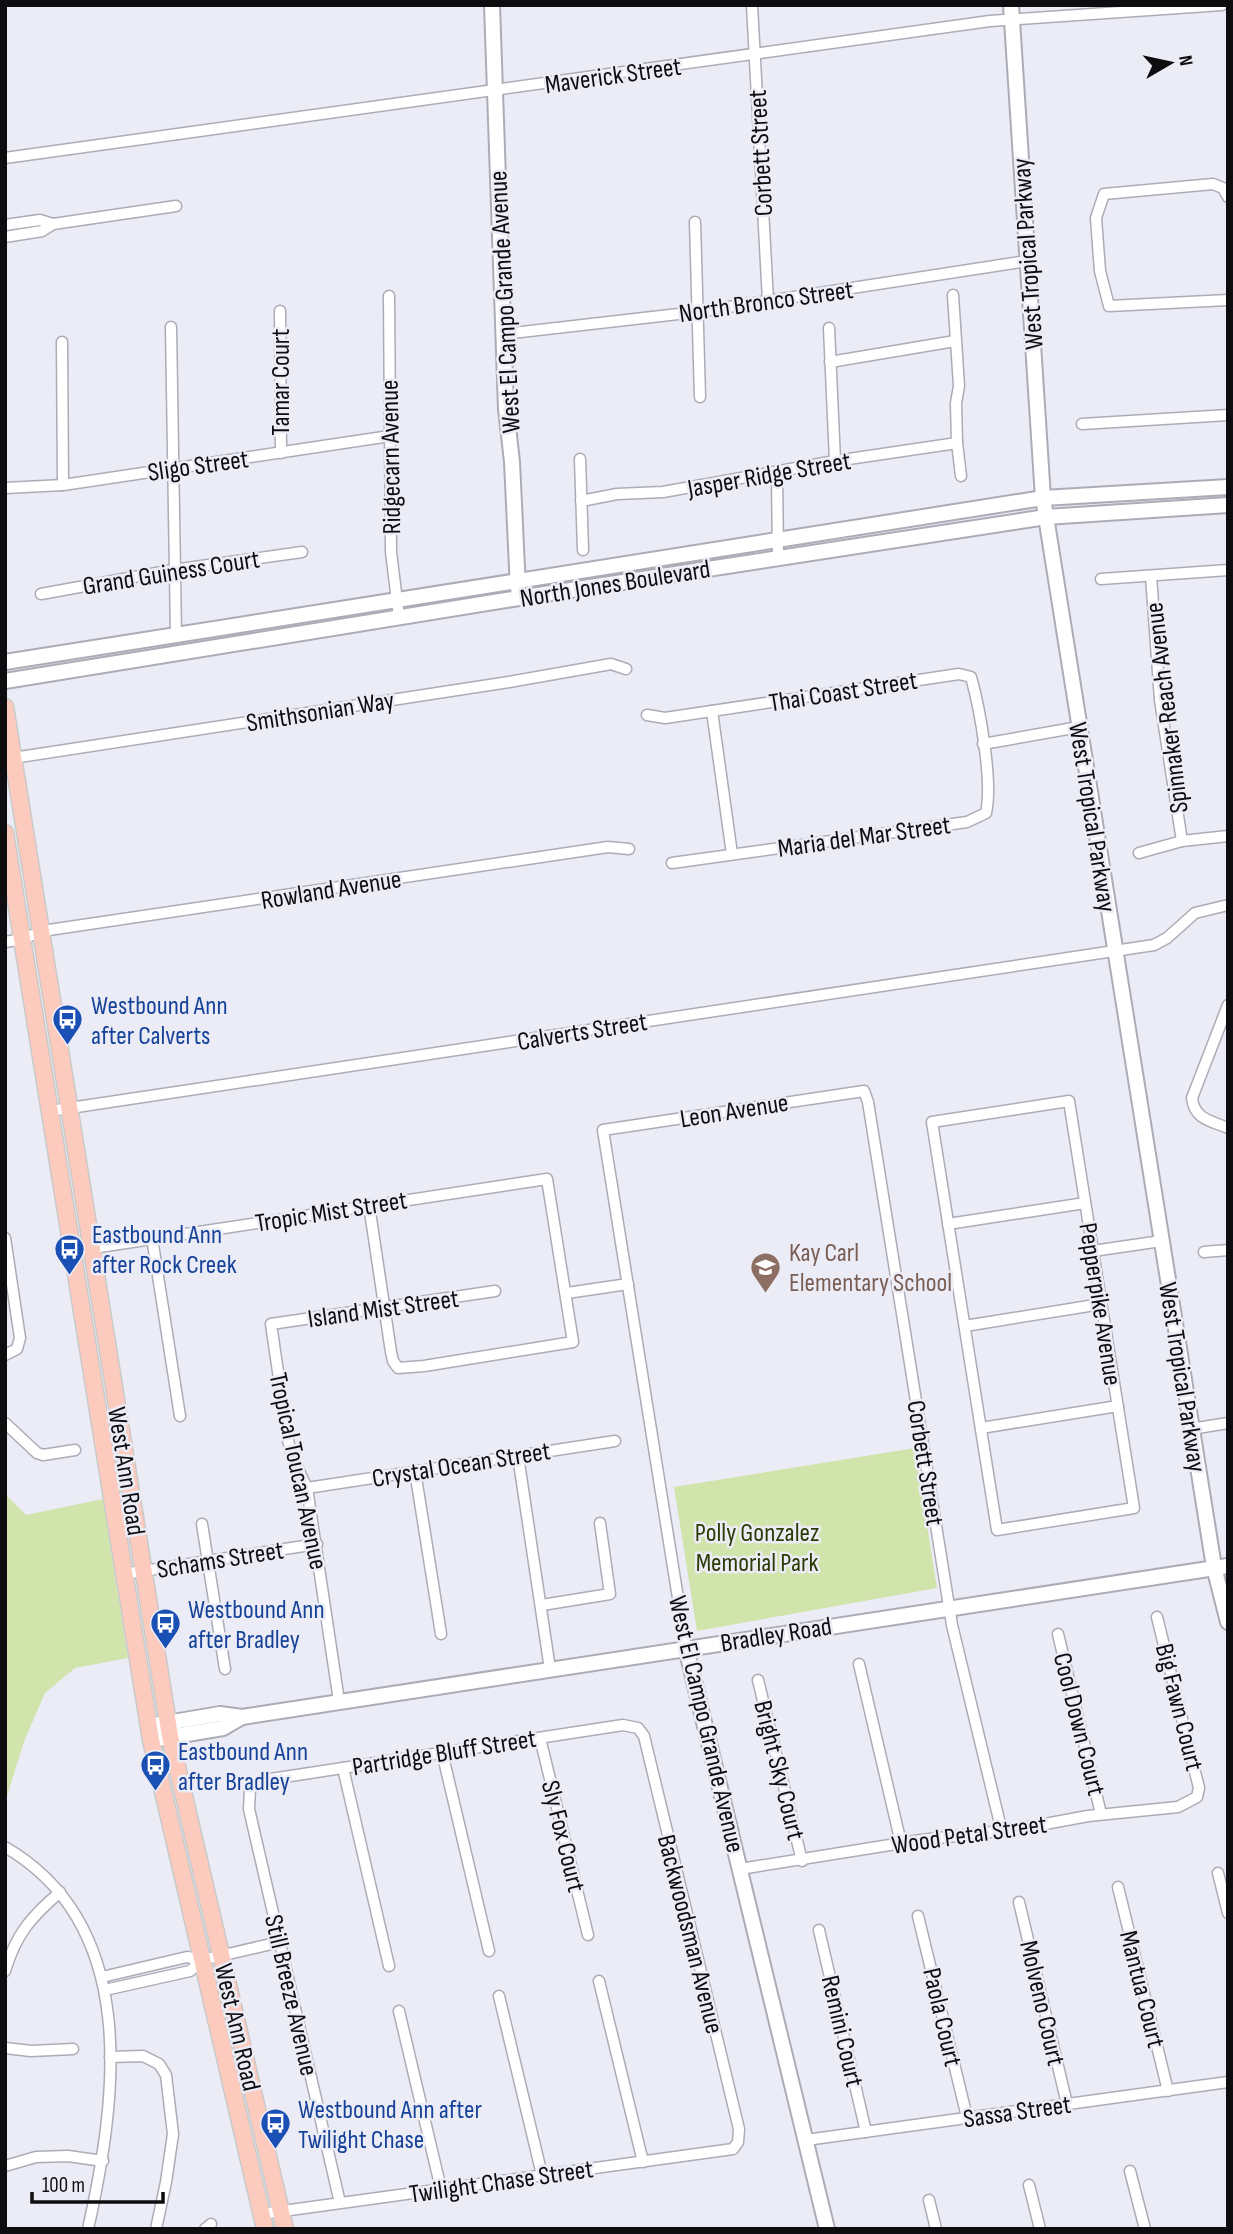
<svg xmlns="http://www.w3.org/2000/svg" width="1233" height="2234" viewBox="0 0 1233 2234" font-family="'Sofia Sans Condensed',sans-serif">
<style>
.green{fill:#d0e4ab}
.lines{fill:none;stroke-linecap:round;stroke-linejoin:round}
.street-casing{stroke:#acacb7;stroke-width:13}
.secondary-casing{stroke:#acacb7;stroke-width:18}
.primary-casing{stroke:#cacaca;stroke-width:19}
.street{stroke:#fff;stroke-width:10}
.secondary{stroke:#fff;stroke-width:14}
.primary{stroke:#fccbbe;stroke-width:16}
.labels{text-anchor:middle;stroke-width:5;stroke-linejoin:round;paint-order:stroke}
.street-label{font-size:26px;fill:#0d0d10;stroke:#ececf7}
.transit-label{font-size:26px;fill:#164399;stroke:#ececf7;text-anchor:start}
.education-label{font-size:26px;fill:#785e54;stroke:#ececf7;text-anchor:start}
.park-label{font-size:26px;fill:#2c3a03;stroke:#ececf7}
</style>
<rect width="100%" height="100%" fill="#ececf7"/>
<!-- green -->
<g class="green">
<polygon points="915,1448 937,1588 697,1631 674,1487"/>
<polygon points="5,1494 26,1515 103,1499 128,1658 75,1668 45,1693 25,1739 5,1802"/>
</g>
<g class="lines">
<defs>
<g id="street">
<polyline points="752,5 768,301"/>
<polyline points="5,158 990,21 1222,5"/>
<polyline points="1228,197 1223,188 1213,184 1104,194 1096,218 1100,271 1109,306 1228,300"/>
<polyline points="695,222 700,397"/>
<polyline points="5,225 40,220 53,224 176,206"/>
<polyline points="5,237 42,231 53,224"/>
<polyline points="953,295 959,386 956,403 957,443 961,476"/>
<polyline points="389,296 391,552 399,617"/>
<polyline points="280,311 281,453"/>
<polyline points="171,327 176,635"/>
<polyline points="829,328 835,461"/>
<polyline points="504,334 696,312 1027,261"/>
<polyline points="62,342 63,485"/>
<polyline points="830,362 955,341"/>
<polyline points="1082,424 1228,415"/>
<polyline points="580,459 583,550"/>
<polyline points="777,472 778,558"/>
<polyline points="5,488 63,485 390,436"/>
<polyline points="581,501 617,494 663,492 835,461 957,443"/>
<polyline points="1151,576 1160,700 1182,841"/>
<polyline points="1101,579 1228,570"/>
<polyline points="41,594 173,570 302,552"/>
<polyline points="712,711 732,854"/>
<path d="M647,715L665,718L959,674L971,677C980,709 993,782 986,813L967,822L672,863"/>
<polyline points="983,744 1079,727"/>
<polyline points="13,758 509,682 611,664 626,669"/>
<polyline points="1139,853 1182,841 1228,836"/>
<polyline points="5,942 23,939 42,931 608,847 629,849"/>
<path d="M1228,1005L1192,1098C1194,1119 1211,1121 1228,1128"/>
<polygon points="1069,1101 1134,1508 997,1530 932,1122"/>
<polyline points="50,1111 1154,945 1167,938 1195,913 1228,905"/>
<polyline points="948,1224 1085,1203"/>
<polyline points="5,1238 20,1338 17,1349 5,1355"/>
<polyline points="152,1238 180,1416"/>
<polyline points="73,1251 547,1179 573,1342 424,1366 398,1368 393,1361 391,1352 369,1205"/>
<polyline points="1093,1251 1161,1241"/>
<polyline points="1204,1252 1228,1250"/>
<polyline points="567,1293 628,1284"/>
<polyline points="965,1326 1101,1304"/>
<polyline points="5,1423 37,1453 43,1455 75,1450"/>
<polyline points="981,1428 1118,1406"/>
<polyline points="1191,1429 1228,1423"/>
<polyline points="518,1456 550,1669"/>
<polyline points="415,1471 441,1634"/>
<polyline points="307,1488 615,1441"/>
<polyline points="202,1524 225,1669"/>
<polyline points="124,1574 317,1544"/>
<polyline points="542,1605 610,1594 600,1523"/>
<polyline points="1058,1634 1101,1814"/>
<polyline points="686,1648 603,1130 864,1091 868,1102 952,1625 1002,1832"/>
<polyline points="859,1664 901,1843"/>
<polyline points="758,1680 802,1861"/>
<polyline points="339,1701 307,1488 292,1456 288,1440 271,1324 495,1291"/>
<polyline points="540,1738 588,1935"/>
<polyline points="442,1752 489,1951"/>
<polyline points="343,1768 389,1966"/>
<path d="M5,1847C141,1926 117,2099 88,2229"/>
<polyline points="740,1869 921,1840 1018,1829 1088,1816 1178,1807 1197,1797 1199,1788 1157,1617"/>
<polyline points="1218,1873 1228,1913"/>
<polyline points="1118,1887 1168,2091"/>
<polyline points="1019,1902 1067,2104"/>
<polyline points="918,1916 967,2117"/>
<polyline points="819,1930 866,2132"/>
<path d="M5,1971C16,1934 31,1917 60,1892"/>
<polyline points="102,1977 187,1957 202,1960"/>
<polyline points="599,1981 643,2162"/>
<polyline points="105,1990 190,1971 202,1960 280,1942"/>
<polyline points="499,1996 542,2175"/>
<polyline points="399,2011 441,2189"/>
<polyline points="5,2048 31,2051 73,2049"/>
<polyline points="110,2057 143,2056 159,2064 166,2075 173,2134 166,2182 156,2229"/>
<polyline points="806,2140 1228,2082"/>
<polyline points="5,2166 36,2157 68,2156 103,2161"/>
<polyline points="1130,2171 1145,2229"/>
<polyline points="1029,2185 1040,2229"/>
<polyline points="929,2200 936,2229"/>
<polyline points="261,2214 733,2149 738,2142 739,2129 644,1736 638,1728 623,1725 271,1779 260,1782 250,1788 249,1809 340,2203"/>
<polyline points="205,2229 211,2224"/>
</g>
<g id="secondary">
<polyline points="492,5 506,409 512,462 518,589"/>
<polyline points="1011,5 1043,498 1214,1567 1228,1622"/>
<polyline points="5,662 1043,498 1228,487"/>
<polyline points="5,681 519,598 1046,517 1228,505"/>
<polyline points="686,1648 827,2229"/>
<polyline points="149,1726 220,1714 242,1717 1228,1566"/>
<polyline points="151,1740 223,1728 242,1717"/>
</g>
<g id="primary">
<polyline points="5,707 170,1736 285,2229"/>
<polyline points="5,833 151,1740 265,2229"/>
</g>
</defs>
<!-- street casing -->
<use href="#street" class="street-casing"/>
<!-- secondary casing -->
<use href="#secondary" class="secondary-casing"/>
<!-- primary casing -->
<use href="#primary" class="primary-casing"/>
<!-- street -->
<use href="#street" class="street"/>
<!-- secondary -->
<use href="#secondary" class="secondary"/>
<!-- primary -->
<use href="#primary" class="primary"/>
</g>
<!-- icons -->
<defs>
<symbol id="bus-pin" viewBox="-11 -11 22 30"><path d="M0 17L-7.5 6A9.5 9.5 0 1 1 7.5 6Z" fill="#1a4fb4" stroke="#ececf7"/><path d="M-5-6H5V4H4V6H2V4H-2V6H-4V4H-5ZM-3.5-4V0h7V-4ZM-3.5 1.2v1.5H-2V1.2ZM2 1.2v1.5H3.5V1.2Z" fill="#fff"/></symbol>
<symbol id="school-pin" viewBox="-11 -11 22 30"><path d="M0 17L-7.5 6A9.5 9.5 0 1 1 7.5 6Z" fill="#8d6e63" stroke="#ececf7"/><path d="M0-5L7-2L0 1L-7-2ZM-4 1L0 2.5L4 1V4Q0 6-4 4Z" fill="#fff"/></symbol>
</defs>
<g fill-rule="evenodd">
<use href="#bus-pin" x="50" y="1002" width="35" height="47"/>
<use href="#bus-pin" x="52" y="1232" width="35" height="47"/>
<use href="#school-pin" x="748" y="1250" width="35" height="47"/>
<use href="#bus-pin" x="148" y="1606" width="35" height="47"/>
<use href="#bus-pin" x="138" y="1748" width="35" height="47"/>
<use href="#bus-pin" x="258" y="2106" width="35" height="47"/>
</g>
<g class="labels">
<!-- street labels -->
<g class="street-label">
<text transform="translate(613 75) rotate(-8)" y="9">Maverick Street</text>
<text transform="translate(760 153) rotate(-93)" y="9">Corbett Street</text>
<text transform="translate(1027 254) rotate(-94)" y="9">West Tropical Parkway</text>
<text transform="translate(766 301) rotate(-8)" y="9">North Bronco Street</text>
<text transform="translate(504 302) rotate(-93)" y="9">West El Campo Grande Avenue</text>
<text transform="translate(280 382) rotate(-90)" y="9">Tamar Court</text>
<text transform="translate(390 457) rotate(-91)" y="9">Ridgecarn Avenue</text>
<text transform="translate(198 465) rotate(-8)" y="9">Sligo Street</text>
<text transform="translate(769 474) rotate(-10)" y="9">Jasper Ridge Street</text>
<text transform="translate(171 572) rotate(-9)" y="9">Grand Guiness Court</text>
<text transform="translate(615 583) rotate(-9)" y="9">North Jones Boulevard</text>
<text transform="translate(843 691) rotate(-9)" y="9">Thai Coast Street</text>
<text transform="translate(1166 708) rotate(-97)" y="9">Spinnaker Reach Avenue</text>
<text transform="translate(320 711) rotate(-9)" y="9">Smithsonian Way</text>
<text transform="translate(1093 817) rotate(81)" y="9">West Tropical Parkway</text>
<text transform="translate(864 836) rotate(-8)" y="9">Maria del Mar Street</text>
<text transform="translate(331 889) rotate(-9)" y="9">Rowland Avenue</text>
<text transform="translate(582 1031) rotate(-9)" y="9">Calverts Street</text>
<text transform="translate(734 1110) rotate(-9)" y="9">Leon Avenue</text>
<text transform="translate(331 1211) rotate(-9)" y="9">Tropic Mist Street</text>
<text transform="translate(1101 1304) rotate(81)" y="9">Pepperpike Avenue</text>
<text transform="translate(383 1308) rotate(-8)" y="9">Island Mist Street</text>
<text transform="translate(1183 1377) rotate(81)" y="9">West Tropical Parkway</text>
<text transform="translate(926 1463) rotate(81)" y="9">Corbett Street</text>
<text transform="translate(461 1464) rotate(-9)" y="9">Crystal Ocean Street</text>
<text transform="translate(127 1471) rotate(81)" y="9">West Ann Road</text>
<text transform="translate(299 1471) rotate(78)" y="9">Tropical Toucan Avenue</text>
<text transform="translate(220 1559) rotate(-9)" y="9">Schams Street</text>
<text transform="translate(776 1634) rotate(-9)" y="9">Bradley Road</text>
<text transform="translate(1180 1707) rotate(76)" y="9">Big Fawn Court</text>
<text transform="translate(707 1724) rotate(77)" y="9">West El Campo Grande Avenue</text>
<text transform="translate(1080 1724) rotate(76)" y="9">Cool Down Court</text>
<text transform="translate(444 1752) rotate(-9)" y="9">Partridge Bluff Street</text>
<text transform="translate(780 1770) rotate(76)" y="9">Bright Sky Court</text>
<text transform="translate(969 1834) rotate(-8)" y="9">Wood Petal Street</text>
<text transform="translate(564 1836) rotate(76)" y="9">Sly Fox Court</text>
<text transform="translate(691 1934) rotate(76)" y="9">Backwoodsman Avenue</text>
<text transform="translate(1143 1989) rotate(76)" y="9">Mantua Court</text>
<text transform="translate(292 1995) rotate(77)" y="9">Still Breeze Avenue</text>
<text transform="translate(1043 2003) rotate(77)" y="9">Molveno Court</text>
<text transform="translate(943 2017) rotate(77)" y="9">Paola Court</text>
<text transform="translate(238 2027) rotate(77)" y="9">West Ann Road</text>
<text transform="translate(843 2031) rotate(77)" y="9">Remini Court</text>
<text transform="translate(1017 2111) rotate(-8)" y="9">Sassa Street</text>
<text transform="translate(501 2181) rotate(-8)" y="9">Twilight Chase Street</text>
</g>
<!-- transit labels -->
<g class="transit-label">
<text x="91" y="1014">Westbound Ann<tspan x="91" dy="30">after Calverts</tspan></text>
<text x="92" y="1243">Eastbound Ann<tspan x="92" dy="30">after Rock Creek</tspan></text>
<text x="188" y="1618">Westbound Ann<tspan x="188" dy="30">after Bradley</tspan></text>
<text x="178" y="1760">Eastbound Ann<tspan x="178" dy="30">after Bradley</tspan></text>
<text x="298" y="2118">Westbound Ann after<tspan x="298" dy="30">Twilight Chase</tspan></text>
</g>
<!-- education labels -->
<g class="education-label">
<text x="789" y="1261">Kay Carl<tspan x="789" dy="30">Elementary School</tspan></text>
</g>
<!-- park labels -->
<g class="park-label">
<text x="757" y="1541">Polly Gonzalez<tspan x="757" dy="30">Memorial Park</tspan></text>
</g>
</g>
<!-- border -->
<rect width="1233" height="2234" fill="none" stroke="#0d0d10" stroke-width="14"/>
<!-- north arrow -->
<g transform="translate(1170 63) rotate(81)" stroke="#ececf7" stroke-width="5" paint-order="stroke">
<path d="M0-5L12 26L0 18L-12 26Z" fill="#0d0d10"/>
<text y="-10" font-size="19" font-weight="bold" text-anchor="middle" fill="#0d0d10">N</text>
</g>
<!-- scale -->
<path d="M32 2192v10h131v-10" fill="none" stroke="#0d0d10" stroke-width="3.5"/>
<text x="42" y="2192" font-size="21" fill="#0d0d10" stroke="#ececf7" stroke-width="5" paint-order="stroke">100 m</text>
</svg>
